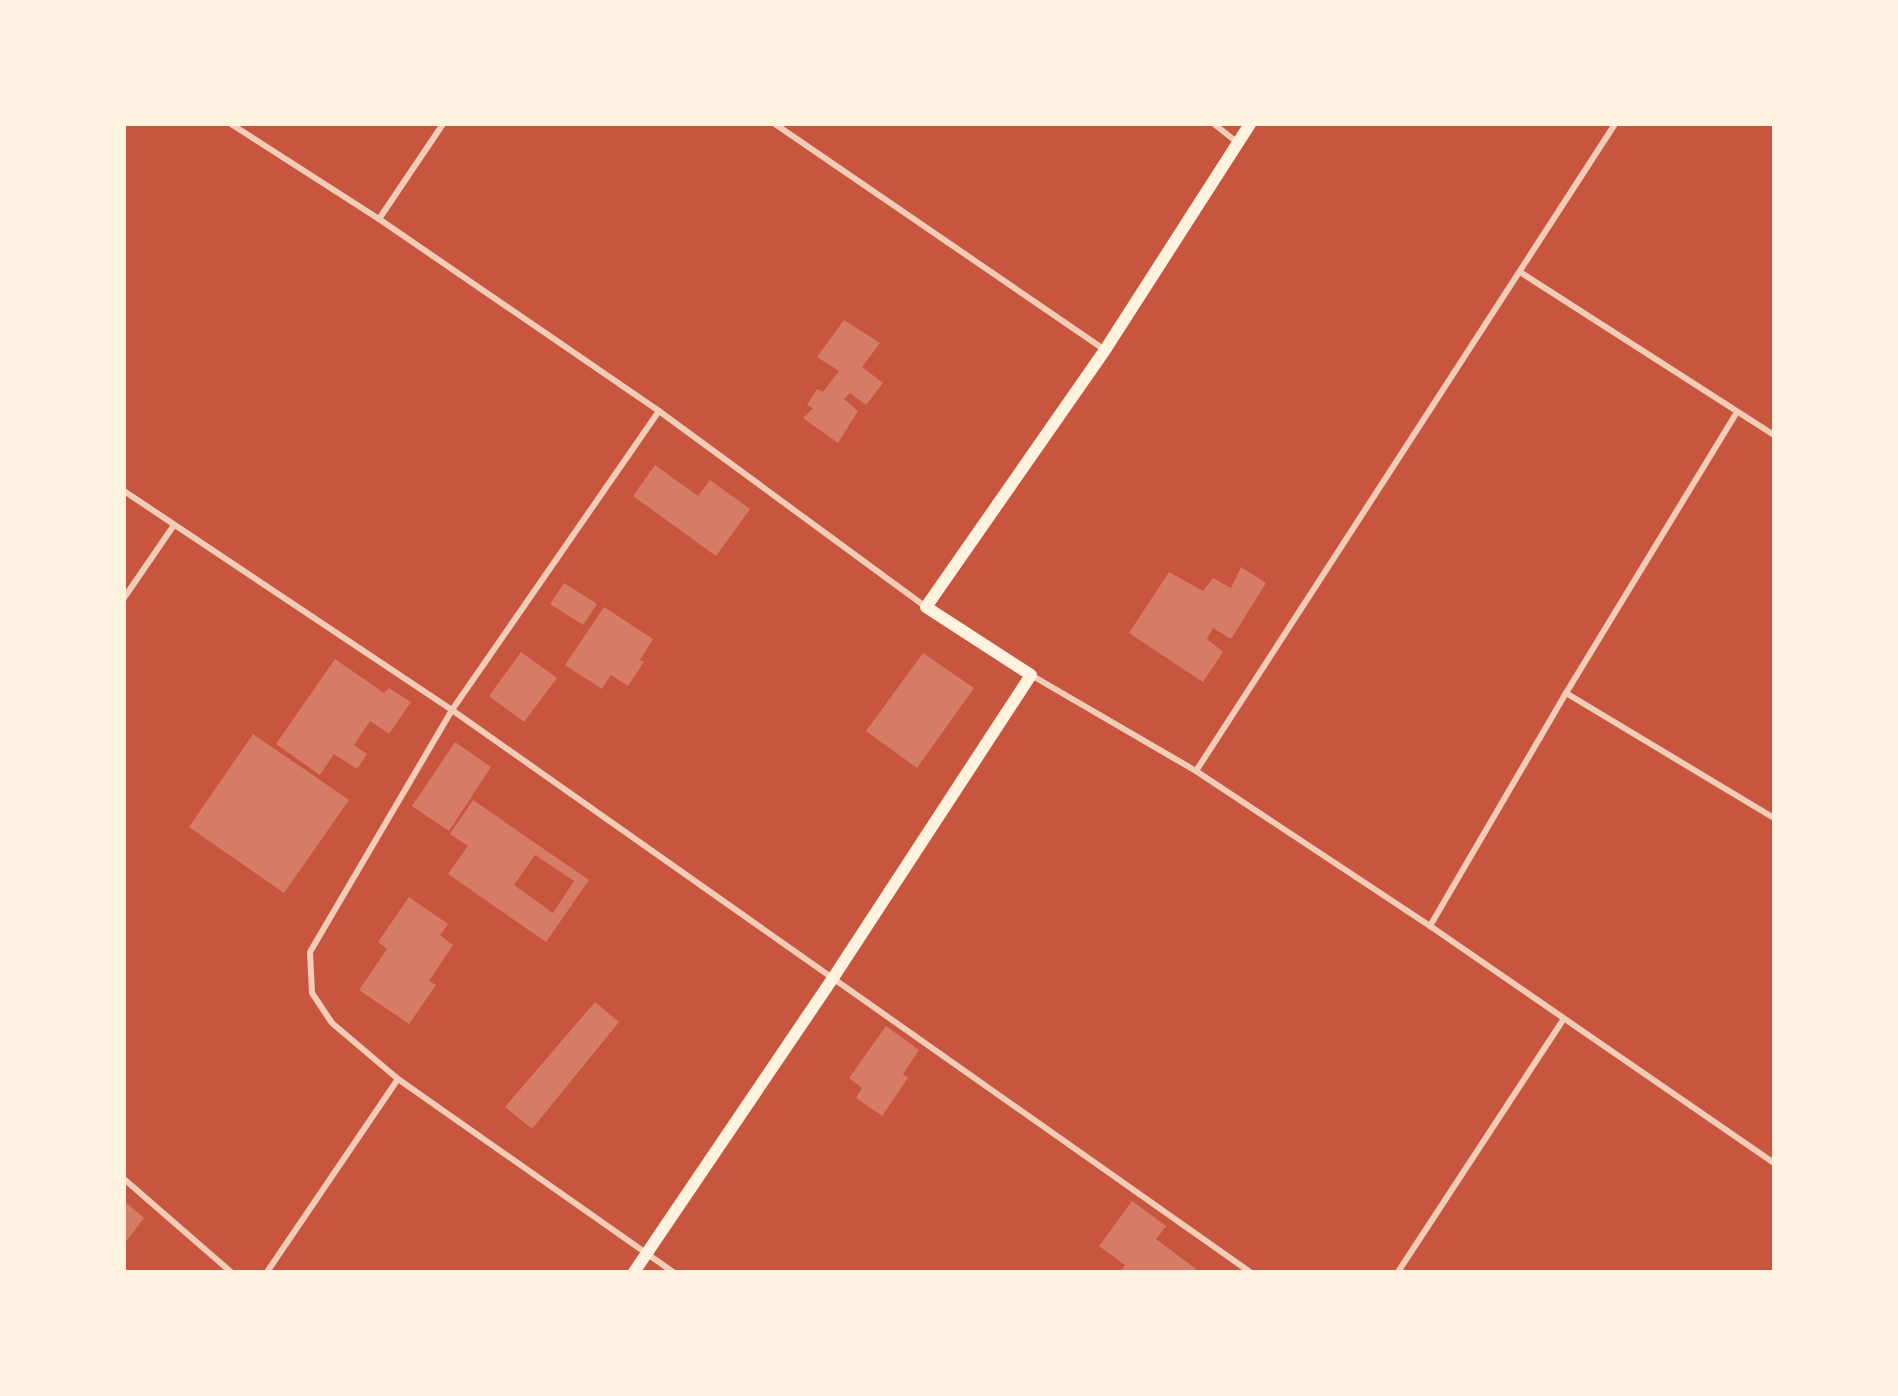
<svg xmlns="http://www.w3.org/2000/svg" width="1898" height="1396" viewBox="0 0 1898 1396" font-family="'Exo 2',sans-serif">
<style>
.building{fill:#d67c66;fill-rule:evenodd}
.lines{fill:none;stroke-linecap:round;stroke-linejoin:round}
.minor{stroke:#f1ccb7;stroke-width:6}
.secondary{stroke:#fff3e0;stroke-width:12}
</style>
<rect width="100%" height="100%" fill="#c8553d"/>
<!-- building -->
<g class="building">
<polygon points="844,320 880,343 862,367 883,383 866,405 850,393 844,399 858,411 838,443 803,418 813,408 807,405 817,389 823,392 839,371 817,357"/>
<polygon points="655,465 698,496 710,480 750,509 716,556 633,496"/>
<polygon points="1241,567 1266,583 1231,639 1213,628 1207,639 1223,652 1203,682 1129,633 1169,572 1203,591 1213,578 1231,588"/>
<polygon points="564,583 597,604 583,625 550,604"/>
<polygon points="604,607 653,639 640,660 644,662 628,686 611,675 602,689 565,665"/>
<polygon points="521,652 557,678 524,722 489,696"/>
<polygon points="923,653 974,688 917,768 866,731"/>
<polygon points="335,659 384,693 389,688 411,702 389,734 370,721 354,745 367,754 357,769 334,754 320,775 276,744"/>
<polygon points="253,734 349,800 284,893 189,827"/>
<polygon points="455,742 491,767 449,831 412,806"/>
<path d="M473,800L589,880L546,942L448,874L468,846L450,834ZM535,855L574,881L553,913L514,885Z"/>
<polygon points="409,897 448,924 440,935 453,945 429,981 436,985 409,1024 359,990 387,949 378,942"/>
<polygon points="595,1002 619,1022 532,1129 505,1107"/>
<polygon points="886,1026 919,1050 903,1074 908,1078 882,1116 856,1098 862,1088 849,1078"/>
<polygon points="124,1201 144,1218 124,1244"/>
<polygon points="1132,1201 1166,1226 1156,1239 1200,1272 1120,1272 1125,1265 1099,1246"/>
</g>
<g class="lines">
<!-- minor -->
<g class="minor">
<polyline points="231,124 379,219 659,411 926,607"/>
<polyline points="775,124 1105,350"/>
<polyline points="1214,124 1238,143"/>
<polyline points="379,219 443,124"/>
<polyline points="1520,272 1774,435"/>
<polyline points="659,411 452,710 310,952 312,993 332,1023 398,1079 673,1272"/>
<polyline points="124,491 452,710 1250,1272"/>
<polyline points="124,598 174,525"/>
<polyline points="1031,675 1196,771 1430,926 1774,1163"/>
<polyline points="1566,693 1774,818"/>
<polyline points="1196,771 1615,124"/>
<polyline points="1430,926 1566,693 1737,412"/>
<polyline points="124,1179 231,1272"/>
<polyline points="267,1272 398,1079"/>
<polyline points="1398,1272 1563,1020"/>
</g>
<!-- secondary -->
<polyline class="secondary" points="634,1272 833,978 1031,675 926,607 1105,350 1250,124"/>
</g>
<!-- border -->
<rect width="1898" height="1396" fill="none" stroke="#fff3e0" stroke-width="252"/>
</svg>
